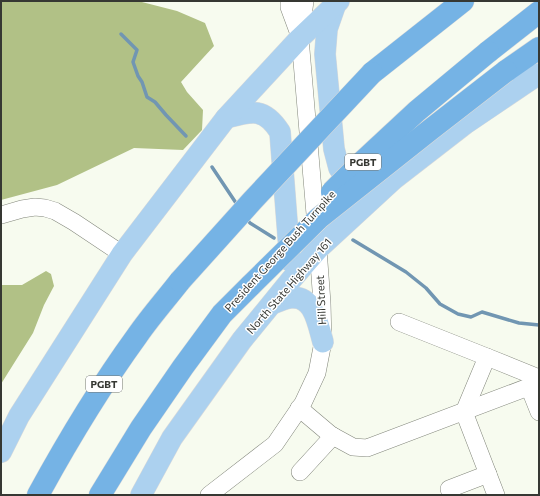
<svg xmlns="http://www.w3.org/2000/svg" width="540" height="496" viewBox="0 0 540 496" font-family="Commissioner,sans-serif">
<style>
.forest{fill:#b1c186}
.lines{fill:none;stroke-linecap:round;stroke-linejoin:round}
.stream{stroke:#7196b2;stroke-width:3.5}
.minor-casing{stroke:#82867b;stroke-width:18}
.major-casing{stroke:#dbdbda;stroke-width:22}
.highway-casing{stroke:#dbdbda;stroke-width:23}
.minor{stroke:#fff;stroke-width:17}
.major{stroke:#acd1ef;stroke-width:21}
.highway{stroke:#75b3e5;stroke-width:22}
.highway-bridge-casing{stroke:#dbdbda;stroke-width:23;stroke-linecap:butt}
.highway-bridge{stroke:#75b3e5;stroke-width:22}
.labels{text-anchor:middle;stroke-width:3;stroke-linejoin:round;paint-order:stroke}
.shield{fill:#fff;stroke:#727470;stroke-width:1}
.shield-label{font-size:10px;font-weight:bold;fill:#363833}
.street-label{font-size:11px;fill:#363833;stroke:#fff}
</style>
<rect width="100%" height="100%" fill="#f7fbef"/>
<!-- forest -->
<g class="forest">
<polygon points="1,1 138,1 177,11 205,23 214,46 181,82 187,92 203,110 202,130 183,150 134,148 57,185 1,200"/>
<polygon points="46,271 51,274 54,286 44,305 33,333 1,384 1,285 22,285"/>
</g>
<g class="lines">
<!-- stream -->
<g class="stream">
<polyline points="121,34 137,50 133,62 138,76 142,82 147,97 155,102 166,115 186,136"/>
<polyline points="212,167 238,206"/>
<polyline points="246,218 250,223 274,238"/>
<polyline points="353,240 406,272 426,288 440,304 458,314 471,317 482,312 519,323 539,325"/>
</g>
<defs>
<g id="minor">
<polyline points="289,1 289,7 299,34"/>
<polyline points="1,215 22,209 35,207 45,208 55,211 74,222 122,254"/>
<polyline points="399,322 487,357"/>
<polyline points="529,387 539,412"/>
<polyline points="299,408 331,435 353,447 367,448 539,383"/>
<polyline points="300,472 333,436"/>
<polyline points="209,495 275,444 303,403 317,373 323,342 322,303 318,249 300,38 305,1"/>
<polyline points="451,495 449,489 488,474"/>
<polyline points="496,495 464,412 487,357 539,378"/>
</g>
<g id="major">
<polyline points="335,6 327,29 325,54 334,149 339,168 349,181 359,184 362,184"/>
<path d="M226,118C252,111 264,107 280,132L290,261"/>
<path d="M272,304C277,302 284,299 290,298C314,294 318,325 323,342"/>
<polyline points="1,452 19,416 122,254 226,118 300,38 339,1"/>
<polyline points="141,495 172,438 242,340 291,280 318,249 394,179 465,124 539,74"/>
</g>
<g id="highway">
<polyline points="488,52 539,12"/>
<polyline points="506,71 539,48"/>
<polyline points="372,73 463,1"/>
<path d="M38,495C68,440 100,387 137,336C150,317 166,299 180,281"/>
<polyline points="100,495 141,428 183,367 222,314 251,285"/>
</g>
</defs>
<!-- minor casing -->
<use href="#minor" class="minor-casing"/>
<!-- major casing -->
<use href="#major" class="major-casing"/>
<!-- highway casing -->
<use href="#highway" class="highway-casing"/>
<!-- minor -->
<use href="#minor" class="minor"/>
<!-- major -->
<use href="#major" class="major"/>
<!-- highway -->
<use href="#highway" class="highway"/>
<defs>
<g id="highway-bridge">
<polyline points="332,192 361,163 417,111 488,52"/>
<polyline points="180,281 252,201 372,73"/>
<polyline points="251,285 319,218 430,130 506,71"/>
</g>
</defs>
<!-- highway-bridge casing -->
<use href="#highway-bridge" class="highway-bridge-casing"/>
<!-- highway-bridge -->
<use href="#highway-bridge" class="highway-bridge"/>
</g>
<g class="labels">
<!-- shield labels -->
<g class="shield">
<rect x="345" y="154" width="36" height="16" rx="3"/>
<rect x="86" y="376" width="36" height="16" rx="3"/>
</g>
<g class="shield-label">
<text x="363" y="166">PGBT</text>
<text x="104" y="388">PGBT</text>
</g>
<!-- street labels -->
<g class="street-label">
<text transform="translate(280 251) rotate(-48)" y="4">President George Bush Turnpike</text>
<text transform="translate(289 286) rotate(-49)" y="4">North State Highway 161</text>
<text transform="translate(321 300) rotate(-93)" y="4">Hill Street</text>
</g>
</g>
<!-- border -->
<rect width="540" height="496" fill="none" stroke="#363833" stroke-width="4"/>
</svg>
